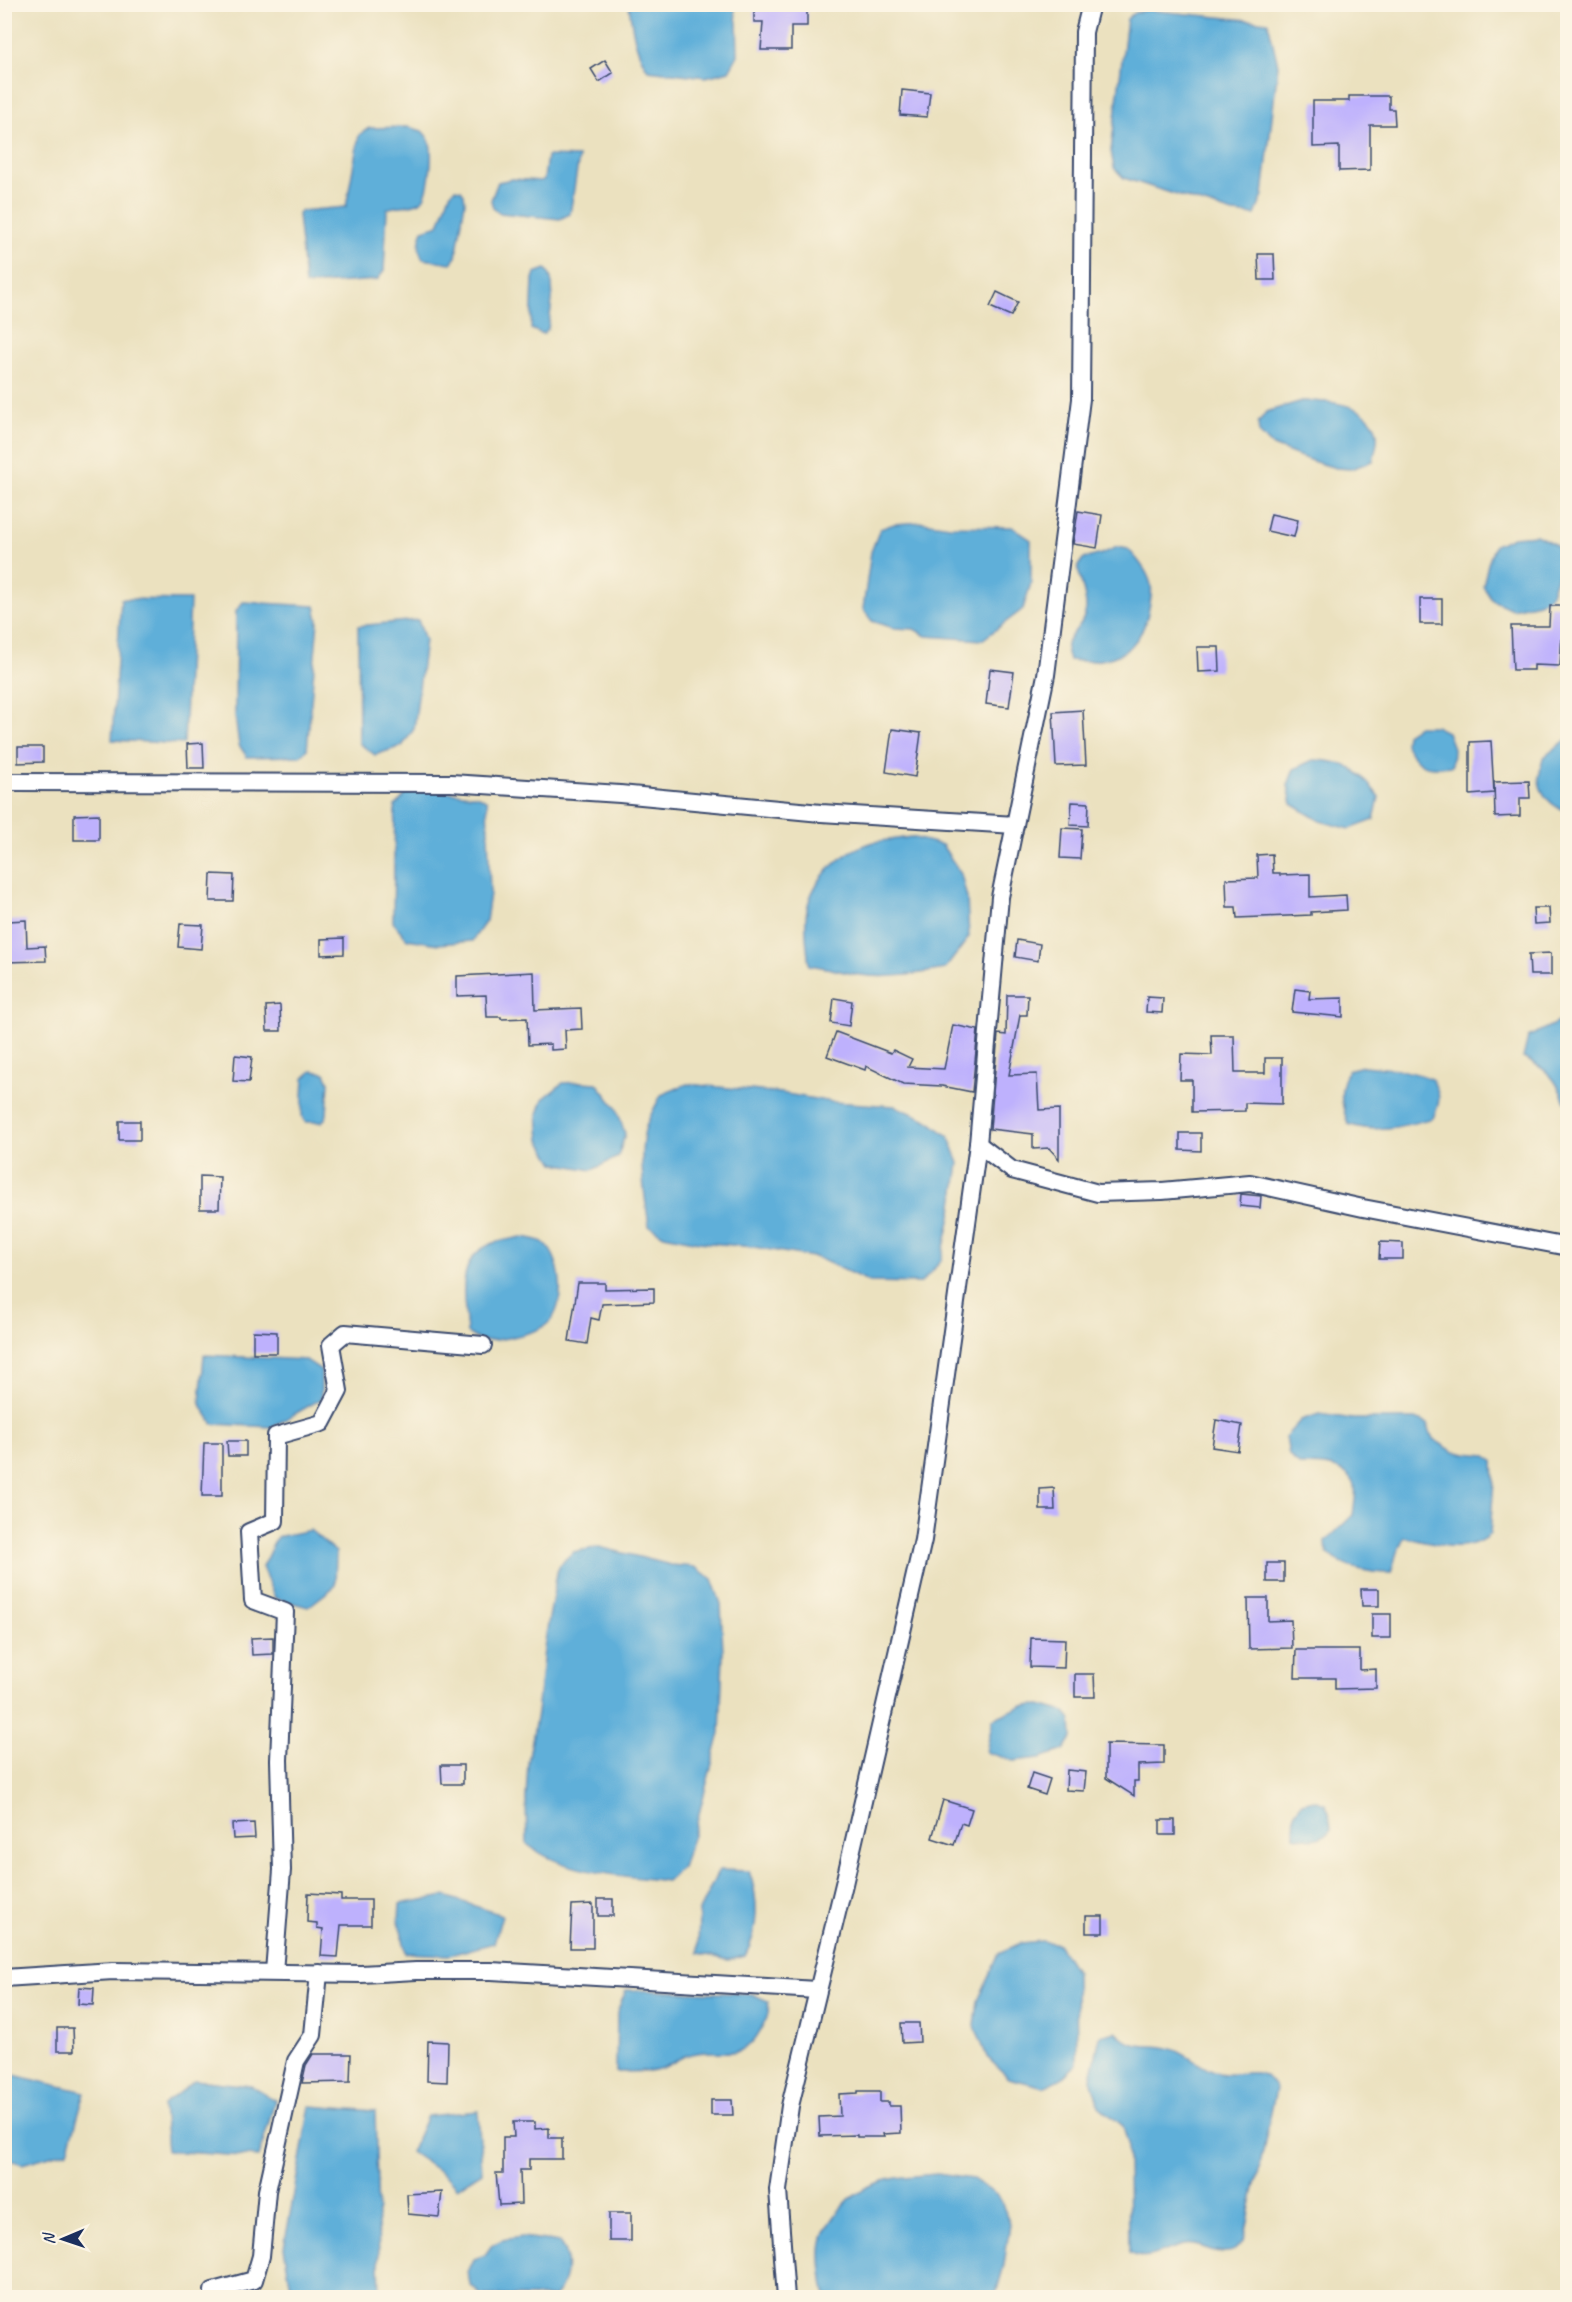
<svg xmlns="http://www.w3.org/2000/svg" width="1572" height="2302" viewBox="0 0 1572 2302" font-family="Caveat,sans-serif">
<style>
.water{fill:#5fafd9;stroke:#3d6f9c;stroke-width:1.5}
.building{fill:#beb1fd}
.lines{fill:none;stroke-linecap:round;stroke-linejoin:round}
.street-casing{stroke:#3a4a6d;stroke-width:20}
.street{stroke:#fff;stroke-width:16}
</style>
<rect width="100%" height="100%" fill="#fcf5e5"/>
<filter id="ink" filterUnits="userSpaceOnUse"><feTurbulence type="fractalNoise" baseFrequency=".0167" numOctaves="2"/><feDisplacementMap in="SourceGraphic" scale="12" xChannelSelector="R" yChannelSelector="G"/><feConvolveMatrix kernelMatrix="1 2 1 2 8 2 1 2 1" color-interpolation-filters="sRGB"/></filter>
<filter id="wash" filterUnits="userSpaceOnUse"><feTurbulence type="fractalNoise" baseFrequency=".008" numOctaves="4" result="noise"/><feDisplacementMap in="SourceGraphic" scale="24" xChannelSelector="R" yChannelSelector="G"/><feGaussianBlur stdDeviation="1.35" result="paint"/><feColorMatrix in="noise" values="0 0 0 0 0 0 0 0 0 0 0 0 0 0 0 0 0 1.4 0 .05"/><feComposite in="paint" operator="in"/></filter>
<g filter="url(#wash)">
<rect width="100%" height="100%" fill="#ebe1bf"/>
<!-- water -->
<g class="water">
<path d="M629,5H734L737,23L738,55L729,71L706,77L648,70C635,51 632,28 629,5Z"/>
<polygon points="1147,10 1268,22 1278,65 1263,195 1255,215 1233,213 1124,178 1114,168 1111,151 1127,19 1134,13"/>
<path d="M408,127L422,131C425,134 429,139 430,143C433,154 430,197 420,202C410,207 397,205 387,209L384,271L377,280L305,285L298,214L300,211L346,207L359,135L369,128Z"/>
<polygon points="547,156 579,157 570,214 560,219 500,213 493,208 491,200 498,182 512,179 541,181 544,179"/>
<path d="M455,189L461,190L464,194L465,202L456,257L451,263L423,259C417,250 419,240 423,230L439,225L450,194Z"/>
<path d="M546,269C558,283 550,312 548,329L543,334L531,329L533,279L535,273Z"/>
<path d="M1302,401C1325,401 1364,402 1375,427C1380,438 1375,450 1373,461L1351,469L1336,468L1312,461L1273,446L1259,433L1258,423L1266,412Z"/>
<polygon points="923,522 950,526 1012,527 1031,540 1031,583 1023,609 982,640 926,636 914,629 894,628 872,621 863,609 871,552 880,529 894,524"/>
<polygon points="1536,535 1556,545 1562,561 1550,596 1539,603 1512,609 1492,600 1483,586 1488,564 1495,545 1513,537"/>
<path d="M1117,547L1128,549C1137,559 1148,571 1151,585C1153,595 1149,608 1147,617C1136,657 1106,664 1069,660C1059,634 1083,633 1086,609C1087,596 1079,580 1078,566L1083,559L1102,554Z"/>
<polygon points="121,599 190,600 184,744 112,740"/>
<polygon points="243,602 315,606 318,620 307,750 300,756 247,757 239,745 235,716 236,611"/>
<polygon points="418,620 425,640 414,729 402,746 375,755 359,743 358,626"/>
<path d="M1418,726H1435L1447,732L1453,748L1452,766C1424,768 1420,769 1405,744L1406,734Z"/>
<path d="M1567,739V810C1553,809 1539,793 1539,778C1540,771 1542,764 1543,758Z"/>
<path d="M1313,760C1348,761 1359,770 1379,797L1374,820L1350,829L1320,821L1292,804L1288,785L1294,769Z"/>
<polygon points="418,788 479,796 487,801 490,893 486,921 472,941 439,944 407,939 393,922 395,806 409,791"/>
<path d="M911,837L942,845L961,874L967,898L969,937L945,969C917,974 888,979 860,975C842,972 826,967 809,965C807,947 804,928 807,909C813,878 843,850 874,842C886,840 899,839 911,837Z"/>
<path d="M1567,1021H1568L1567,1102H1565C1556,1078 1548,1069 1523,1058L1528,1037L1558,1022Z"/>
<path d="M1363,1066C1387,1068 1410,1070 1432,1079C1441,1096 1441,1101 1433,1118C1404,1126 1376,1134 1348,1124C1341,1103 1338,1091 1348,1070Z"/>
<polygon points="312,1071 325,1073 329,1082 327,1114 326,1118 321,1122 305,1122 302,1116 304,1078"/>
<polygon points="581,1082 597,1083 617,1109 625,1134 618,1157 592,1170 554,1163 540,1140 538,1114 543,1099 563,1083"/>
<path d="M687,1084L781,1093L832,1102L895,1106L927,1120L949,1137L959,1163L952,1212L941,1261L921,1283L870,1282L818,1258L754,1247L699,1242L664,1235L649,1226C645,1197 638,1158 645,1130C648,1118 656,1106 661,1095Z"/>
<path d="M522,1237C528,1238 539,1239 544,1243C563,1259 567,1308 547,1324C536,1334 494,1342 480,1340C476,1339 471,1335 467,1333C465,1299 453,1257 494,1243C503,1240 513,1239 522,1237Z"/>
<polygon points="204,1355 306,1360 321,1370 321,1399 272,1427 213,1424 200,1403"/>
<path d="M1319,1414L1353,1419H1416L1427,1424L1433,1439L1454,1452L1486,1455L1493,1461L1494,1481L1490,1534C1466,1556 1432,1543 1404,1537L1397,1552L1391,1573C1366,1573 1348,1568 1327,1554L1326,1541L1353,1515C1354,1505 1358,1490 1353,1481C1343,1464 1316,1465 1299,1465L1289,1455L1286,1436L1301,1420Z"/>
<polygon points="310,1530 336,1552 335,1586 308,1607 275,1598 262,1567 277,1537"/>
<path d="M599,1547L671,1565L695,1567L712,1579L721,1604L723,1654L720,1733L695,1829L682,1867L667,1881C621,1875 564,1874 527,1844L526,1798L528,1762L537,1713L545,1641L558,1567L573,1552Z"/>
<polygon points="1040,1705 1065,1712 1071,1719 1072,1738 1064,1750 1040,1758 1013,1761 986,1752 993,1719 1022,1706"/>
<path d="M1314,1800L1325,1804L1329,1813L1331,1829C1322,1842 1309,1839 1294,1836L1295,1812L1302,1803Z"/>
<path d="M719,1870L749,1871C759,1898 759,1931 745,1956L728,1960L698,1953L699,1911Z"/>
<polygon points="445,1896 502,1915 494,1943 450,1955 406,1953 399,1920 400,1904"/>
<polygon points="1042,1941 1058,1944 1076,1972 1077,2064 1062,2078 1044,2087 1009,2078 987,2057 975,2026 978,2001 999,1953 1021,1943"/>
<path d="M626,1990L752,1994L768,2001C770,2014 766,2021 760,2031C742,2065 720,2046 691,2054C681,2056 672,2064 662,2068C649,2073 631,2071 616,2072L617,2013Z"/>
<path d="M1116,2032C1138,2054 1147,2041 1172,2049C1188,2054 1202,2069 1218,2073C1241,2079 1262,2061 1276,2089L1244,2240C1239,2246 1234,2252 1225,2252C1210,2253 1199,2242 1184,2245C1165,2249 1147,2263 1129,2253L1128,2143L1123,2126L1099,2106L1091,2079L1100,2036Z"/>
<polygon points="5,2073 85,2092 68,2151 22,2164 5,2158"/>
<polygon points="195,2080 251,2086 275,2100 259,2157 167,2151 163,2105"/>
<polygon points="310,2106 375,2111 380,2297 283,2297 291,2288 284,2247"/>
<polygon points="478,2111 482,2172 457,2188 446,2176 411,2152 427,2116"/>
<path d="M937,2174L973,2179L999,2197L1010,2223L1004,2265L995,2297H826C823,2283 819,2256 822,2242C825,2226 846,2199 860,2191C883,2177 911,2176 937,2174Z"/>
<path d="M522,2237L559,2242C571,2257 568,2284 554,2297L482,2295L470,2285L468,2272L474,2259L485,2255L492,2245L502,2240Z"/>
</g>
<g id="blocks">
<!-- building -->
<g class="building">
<polygon points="763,4 807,4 807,26 791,26 791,50 761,50 763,22 754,22 754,6 763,6"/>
<polygon points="605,60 613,73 599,82 591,69"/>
<polygon points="902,90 930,93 927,117 900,115"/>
<polygon points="1349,96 1389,96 1389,109 1394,109 1395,125 1370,125 1370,170 1339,171 1339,146 1313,147 1313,101 1349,101"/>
<polygon points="1258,254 1274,254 1275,280 1259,280"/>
<polygon points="997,292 1018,302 1011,316 990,307"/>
<polygon points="1078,511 1102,515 1097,548 1073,544"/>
<polygon points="1271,514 1298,520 1294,537 1267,531"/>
<rect x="1420" y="599" width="22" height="25"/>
<polygon points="1550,606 1568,606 1568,635 1562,635 1560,666 1534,665 1534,670 1513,670 1511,626 1549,626"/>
<polygon points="1197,647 1219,647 1220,671 1198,672"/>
<polygon points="990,669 1014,672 1009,707 986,704"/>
<polygon points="1083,710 1086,765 1056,766 1053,712"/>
<polygon points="892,729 921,733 915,777 886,772"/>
<polygon points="1491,741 1494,793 1470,795 1470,742"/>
<polygon points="203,743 204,768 188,768 187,744"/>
<polygon points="18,747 43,747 43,762 18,763"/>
<polygon points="1529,781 1530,798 1520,798 1520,816 1495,817 1494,782"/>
<polygon points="1072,802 1089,803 1088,826 1070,825"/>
<polygon points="99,814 99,840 74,840 74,815"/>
<polygon points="1062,828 1082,829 1080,859 1060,858"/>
<polygon points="1272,854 1273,873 1280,873 1280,875 1310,874 1310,897 1346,895 1347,910 1311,912 1311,915 1237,918 1236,907 1227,907 1226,879 1258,878 1257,855"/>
<polygon points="211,874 234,875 233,901 210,901"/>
<polygon points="1533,908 1549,908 1550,923 1534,924"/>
<polygon points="26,920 27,947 45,946 46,961 4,962 4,946 9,946 8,921"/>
<polygon points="180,924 203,925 201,949 178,947"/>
<polygon points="344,938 344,954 321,955 321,939"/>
<polygon points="1017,940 1040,944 1038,961 1015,957"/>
<polygon points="1551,953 1551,975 1530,975 1529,954"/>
<polygon points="534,972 535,1010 581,1008 582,1029 565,1030 566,1049 551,1050 551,1044 528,1045 527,1018 501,1019 501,1017 487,1017 486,995 457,996 457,976"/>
<polygon points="1295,989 1310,991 1309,999 1343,998 1343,1017 1292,1012"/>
<polygon points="1007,995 1028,995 1027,1015 1020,1015 1009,1075 1037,1074 1039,1110 1059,1109 1059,1159 1049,1148 1033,1149 1033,1134 990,1129 998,1034 1006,1035"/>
<polygon points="1147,997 1163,998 1162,1013 1146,1012"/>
<polygon points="834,998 852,1001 849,1026 831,1023"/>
<polygon points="280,1005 281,1031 267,1031 266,1006"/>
<polygon points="953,1025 978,1030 972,1092 942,1086 903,1084 866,1066 865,1070 827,1056 836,1032 891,1053 893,1050 912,1059 908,1067 944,1069"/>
<polygon points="1211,1035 1234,1035 1235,1073 1265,1073 1265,1058 1282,1058 1282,1104 1245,1103 1245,1111 1192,1112 1192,1080 1180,1080 1181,1054 1212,1055"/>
<polygon points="235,1055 252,1057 249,1082 233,1081"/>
<rect x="119" y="1121" width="21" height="19"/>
<polygon points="1180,1133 1201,1133 1201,1151 1180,1150"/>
<polygon points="200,1176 220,1177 219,1209 200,1209"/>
<polygon points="1241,1194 1261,1196 1260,1208 1240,1206"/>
<polygon points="1380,1242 1403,1243 1403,1259 1379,1259"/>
<polygon points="578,1283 605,1283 605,1289 654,1288 654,1302 602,1304 599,1320 591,1318 587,1344 569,1341"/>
<polygon points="253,1331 277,1332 277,1353 253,1353"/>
<polygon points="1216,1420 1242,1425 1238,1451 1212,1447"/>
<polygon points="227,1441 246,1441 246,1456 228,1456"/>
<polygon points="204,1443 222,1443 222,1496 202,1496"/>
<polygon points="1054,1488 1055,1510 1040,1510 1040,1489"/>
<rect x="1267" y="1563" width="17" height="19"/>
<polygon points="1361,1589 1379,1589 1379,1606 1362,1606"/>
<polygon points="1248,1598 1268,1598 1268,1621 1291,1620 1292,1648 1249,1649"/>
<rect x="1372" y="1614" width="19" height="24"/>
<polygon points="273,1637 273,1654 252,1655 251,1638"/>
<polygon points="1031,1638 1065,1639 1064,1668 1030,1667"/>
<polygon points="1296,1650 1360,1650 1360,1670 1376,1669 1376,1688 1335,1689 1335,1678 1295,1678"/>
<polygon points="1075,1674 1094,1674 1095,1697 1075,1697"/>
<polygon points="1106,1744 1164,1745 1164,1764 1138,1765 1138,1781 1134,1781 1134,1796 1106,1778"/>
<polygon points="441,1765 463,1765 463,1784 442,1784"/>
<polygon points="1067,1770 1086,1772 1084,1791 1066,1790"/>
<polygon points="1032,1773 1050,1779 1045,1795 1027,1789"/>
<polygon points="943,1800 972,1809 967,1825 961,1823 954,1845 932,1838"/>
<rect x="1160" y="1820" width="15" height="15"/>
<polygon points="254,1823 255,1838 233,1839 232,1824"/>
<polygon points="308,1893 341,1895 341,1900 371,1900 371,1925 341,1925 338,1957 321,1956 323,1929 317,1928 317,1923 307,1922"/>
<rect x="598" y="1899" width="15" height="17"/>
<polygon points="593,1904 593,1948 570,1948 572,1905"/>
<rect x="1086" y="1916" width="17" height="17"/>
<polygon points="79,1987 94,1988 93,2005 78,2004"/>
<polygon points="901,2023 919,2023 920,2042 902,2043"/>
<polygon points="57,2028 73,2028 74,2051 57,2051"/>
<polygon points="428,2041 448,2042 447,2082 427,2081"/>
<polygon points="313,2054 351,2054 350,2082 302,2083 306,2065"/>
<polygon points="858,2091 880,2091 880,2102 889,2102 889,2106 900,2106 901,2133 883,2134 884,2137 857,2137 857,2135 820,2136 819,2117 840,2116 839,2094 858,2093"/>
<polygon points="711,2100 732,2100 733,2115 711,2115"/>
<polygon points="513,2122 535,2122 535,2129 549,2128 549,2138 562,2138 562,2159 529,2159 529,2170 520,2170 521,2204 499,2205 496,2173 503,2173 503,2137 514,2137"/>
<polygon points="442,2192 439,2217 408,2214 407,2194"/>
<rect x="609" y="2213" width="22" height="28"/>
</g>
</g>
</g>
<g filter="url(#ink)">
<use href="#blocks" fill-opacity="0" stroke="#3a4a6d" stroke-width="1.5"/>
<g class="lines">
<defs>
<g id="street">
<polyline points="4,782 451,783 620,794 821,813 1015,825"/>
<polyline points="978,1144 1012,1170 1098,1193 1162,1191 1250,1183 1363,1208 1568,1247"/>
<polyline points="274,1972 282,1870 279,1760 285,1612 253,1600 249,1532 275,1521 276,1436 322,1423 339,1391 331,1345 345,1333 483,1345"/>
<polyline points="4,1978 113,1971 361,1974 416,1971 491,1971 817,1990"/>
<polyline points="213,2298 213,2291 254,2280 261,2256 267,2191 296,2061 313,2035 319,1973"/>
<polyline points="786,2298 778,2190 790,2106 844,1884 923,1540 978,1144 1000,897 1046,675 1081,399 1084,32 1091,4"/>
</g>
</defs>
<!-- street casing -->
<use href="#street" class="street-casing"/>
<!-- street -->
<use href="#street" class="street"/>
</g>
</g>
<!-- margin -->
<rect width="1572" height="2302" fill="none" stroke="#fcf5e5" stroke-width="24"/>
<!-- north arrow -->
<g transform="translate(63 2239) rotate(268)" stroke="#fcf5e5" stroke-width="4.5" paint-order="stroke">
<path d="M0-4.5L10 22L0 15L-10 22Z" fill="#1b2f5e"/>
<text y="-9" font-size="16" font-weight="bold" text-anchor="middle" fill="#1b2f5e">N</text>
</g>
</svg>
